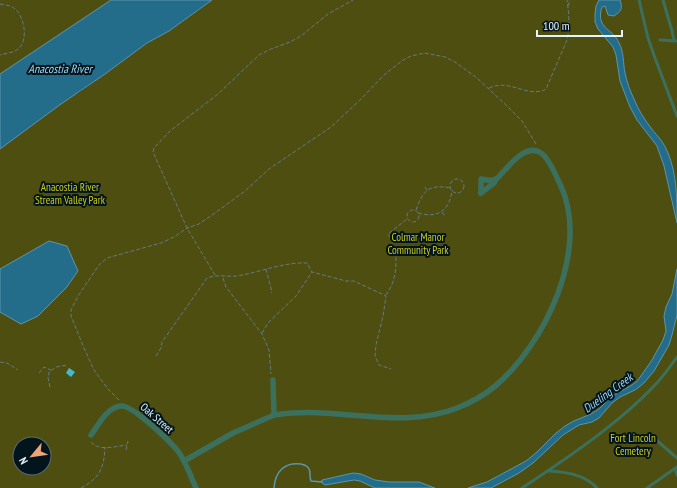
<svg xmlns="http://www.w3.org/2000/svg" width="677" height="488" viewBox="0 0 677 488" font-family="'PT Sans Narrow',sans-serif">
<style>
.green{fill:#4e4e11;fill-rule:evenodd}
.water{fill:#236d8b;stroke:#5c95ad}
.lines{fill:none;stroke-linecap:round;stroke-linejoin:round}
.stream{stroke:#5c95ad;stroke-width:1.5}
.building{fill:#43bacd}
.path{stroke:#627b87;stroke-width:1;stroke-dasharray:4 2;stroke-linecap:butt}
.service{stroke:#3b705e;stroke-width:3}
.minor{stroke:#3b705e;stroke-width:5.5}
.labels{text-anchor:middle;stroke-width:4;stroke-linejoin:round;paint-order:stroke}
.park-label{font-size:11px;fill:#cccc20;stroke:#02141c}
.street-label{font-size:11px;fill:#e2f3fc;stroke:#02141c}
.water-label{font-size:12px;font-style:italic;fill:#9ed6f1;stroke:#02141c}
</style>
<rect width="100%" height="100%" fill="#0e2c39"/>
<!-- green -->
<path class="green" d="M0,0H142L77,94L147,43L169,31L212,0H677V488H0ZM20,444H44V468H20Z"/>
<!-- water -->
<g class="water">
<polygon points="111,0 212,0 169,31 147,43 105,74 61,104 0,149 0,74"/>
<path d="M599,0H620C623,9 621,11 614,16L608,15L605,6L602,7C595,29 613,28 619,43C624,52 623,63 625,73C627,82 630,91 634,99C638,109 644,119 651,128C659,138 663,141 668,153C677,175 677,199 677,223L664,166L657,146L637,120L630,107L620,81L616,55L613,47L598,29L595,22V15L596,6Z"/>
<polygon points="49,241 67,246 78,271 66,288 38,316 21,324 0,312 0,269"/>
<polygon points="677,269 677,315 672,335 669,345 654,371 644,383 635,390 620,397 612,403 599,418 592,422 579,425 563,435 533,463 519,473 491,488 468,488 487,482 526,461 537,452 555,434 565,426 574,421 591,414 600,408 612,396 632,385 638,380 652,360 663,340 666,331 664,316 666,307 672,294"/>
<polygon points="353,473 361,474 375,480 389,482 419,482 435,488 375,488 360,481 354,480 325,485 321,482 322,480"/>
</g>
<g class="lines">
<!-- stream -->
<path class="stream" d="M274,488C275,472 284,462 301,464C304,465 307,465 309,469C311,472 309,477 311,481L322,482"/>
</g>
<!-- building -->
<polygon class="building" points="69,368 75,372 71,377 66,373"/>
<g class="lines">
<!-- path -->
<g class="path">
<path d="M0,4C5,5 11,5 15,9C24,16 28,38 20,47C16,53 6,53 0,55"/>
<polyline points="568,6 570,0"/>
<path d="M489,88C509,78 529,99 546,89L567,40C570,26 569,14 567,0"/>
<circle cx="457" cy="186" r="7"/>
<polyline points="425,187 427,190"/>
<circle cx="413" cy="216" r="6"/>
<path d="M416,210C423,190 429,184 451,188"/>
<polyline points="442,212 445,216"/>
<path d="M418,213C438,219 450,210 452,190"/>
<polyline points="266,269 272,292 271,293"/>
<polyline points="215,275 187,228 153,152 154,148 170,131 218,94 259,55 271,49 290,42 301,36 328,14 353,0"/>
<polyline points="223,278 226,287 262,334 269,350 271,374"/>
<path d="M386,295C389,290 393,284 394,278C398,263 396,246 388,234L407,219"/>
<polyline points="262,333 268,323 296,296 312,272"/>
<path d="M156,356L161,348L162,342L207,278C217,274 226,277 237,276C261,272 283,262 307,263L312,272L346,281H354L386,296L383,316L376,345L375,356L379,365L391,369"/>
<polyline points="0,362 7,363 18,370"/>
<polyline points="39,373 44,367 51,370"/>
<polyline points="50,387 48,378 49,372 56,367 67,365"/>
<polyline points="119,400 108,389 94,370 84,348 71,316 71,310 78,296 99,265 107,258 161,243 174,237 187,228 199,224 215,213 245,191 269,169 331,127 361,99 384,75 403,60 411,56 425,53 445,57 455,62 477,78 508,107 522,121 536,144"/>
<path d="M91,442C99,452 116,446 127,445"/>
<polyline points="126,450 128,441"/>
<path d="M81,488C100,478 104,468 105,447"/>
</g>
<!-- service -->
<g class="service">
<polyline points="639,0 648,38 655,58 677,116"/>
<polyline points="663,0 672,31 674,41"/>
<polyline points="660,40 677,41"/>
<polyline points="654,438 677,458"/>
<polyline points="675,469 677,475"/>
<path d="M548,471C566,472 584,474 597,488"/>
<path d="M522,488C566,459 618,424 654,386C663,377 670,367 677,357"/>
<polyline points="647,488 677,467"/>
</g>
<!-- minor -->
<g class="minor">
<polyline points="481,193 494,183 496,179"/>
<path d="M274,415C290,413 306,412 322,413C367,415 415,425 457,408C470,403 483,396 494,387C545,345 591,248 560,184C556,176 549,158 541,153C526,143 511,164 502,173C500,175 498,179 496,179C491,181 485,180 481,179V193"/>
<path d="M91,435C99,424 107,407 121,406C132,404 174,445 180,454C187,465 191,477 196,488"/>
<polyline points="184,461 233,433 274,415 273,380"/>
</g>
</g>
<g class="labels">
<!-- park labels -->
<g class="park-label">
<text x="70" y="191">Anacostia River<tspan x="70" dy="13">Stream Valley Park</tspan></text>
<text x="418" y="241">Colmar Manor<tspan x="418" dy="13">Community Park</tspan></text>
<text x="633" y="442">Fort Lincoln<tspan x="633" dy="13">Cemetery</tspan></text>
</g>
<!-- street labels -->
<g class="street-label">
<text transform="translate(157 418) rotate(41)" y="4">Oak Street</text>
</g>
<!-- water labels -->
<g class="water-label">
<text x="60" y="73">Anacostia River</text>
<text transform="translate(608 393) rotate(-36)" y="4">Dueling Creek</text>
</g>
</g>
<!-- north arrow -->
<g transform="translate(32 456) rotate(241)"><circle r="19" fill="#02141c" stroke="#5c6d76"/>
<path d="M0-3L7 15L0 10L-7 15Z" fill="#efa378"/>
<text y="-6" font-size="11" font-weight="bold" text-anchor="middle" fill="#e2f3fc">N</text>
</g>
<!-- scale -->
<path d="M537 30v6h85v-6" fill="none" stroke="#e2f3fc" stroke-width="2"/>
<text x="543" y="30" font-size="12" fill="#e2f3fc" stroke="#02141c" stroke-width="3" paint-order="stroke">100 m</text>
</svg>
